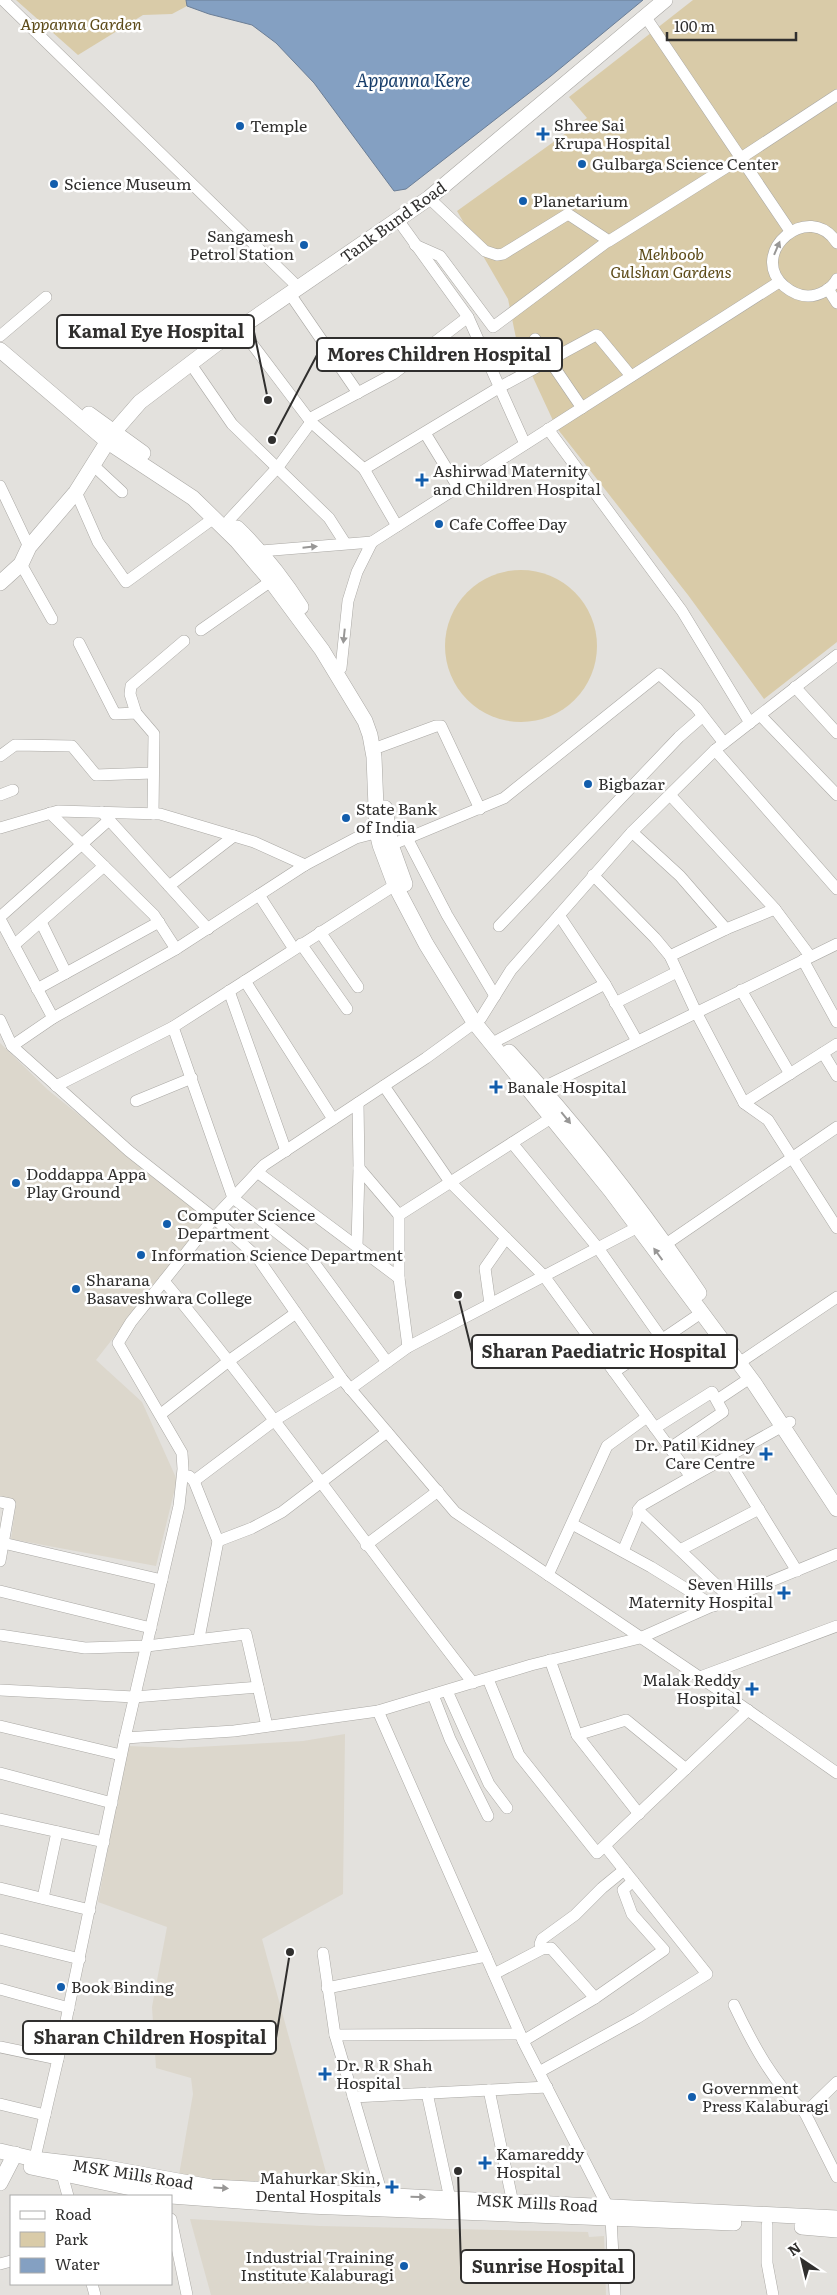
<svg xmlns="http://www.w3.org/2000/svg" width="837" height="2295" viewBox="0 0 837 2295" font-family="Literata,serif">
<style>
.built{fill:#dcd7cc}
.green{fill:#d9cba8}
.water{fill:#84a0c2;stroke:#6b7e96}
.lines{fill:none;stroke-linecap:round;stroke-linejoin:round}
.minor-casing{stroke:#aaa8a4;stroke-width:12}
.major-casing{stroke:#aaa8a4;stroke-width:16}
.minor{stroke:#fff;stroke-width:11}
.major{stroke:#fff;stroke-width:15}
.oneway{fill:#989796}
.poi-dot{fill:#125dac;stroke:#fff;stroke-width:2}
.labels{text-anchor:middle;stroke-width:5;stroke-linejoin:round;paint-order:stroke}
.park-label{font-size:16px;font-style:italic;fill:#5d4b19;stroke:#fff}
.poi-label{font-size:16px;fill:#302f2e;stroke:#fff;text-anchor:start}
.street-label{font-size:16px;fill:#302f2e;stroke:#fff}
.water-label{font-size:18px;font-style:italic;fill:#173d6a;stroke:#fff}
.leader{fill:none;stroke:#302f2e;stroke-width:2}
.callout-dot{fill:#302f2e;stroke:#fff;stroke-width:2}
.callout{fill:#fff;stroke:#302f2e;stroke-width:2}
.callout-label{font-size:18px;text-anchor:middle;font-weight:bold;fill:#302f2e}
</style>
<rect width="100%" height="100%" fill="#e3e1dd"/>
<!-- built -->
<g class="built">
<polygon points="0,1043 48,1090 207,1218 96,1360 142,1402 177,1480 156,1566 11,1539 16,1502 0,1498"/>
<polygon points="345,1734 343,1894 262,1939 330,2187 208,2181 179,2175 193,2094 191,2078 156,2068 152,2007 167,1927 98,1902 127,1746 179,1748 303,1741"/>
<polygon points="190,2219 320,2226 588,2232 589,2237 604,2236 606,2295 211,2295"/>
</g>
<!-- green -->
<g class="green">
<polygon points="16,0 186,0 187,6 172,14 143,15 78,55"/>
<polygon points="693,0 837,0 837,642 764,699 688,595 556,427 517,343 508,299 457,211 587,118 569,97"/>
<circle cx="521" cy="646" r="76"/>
</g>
<!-- water -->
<polygon class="water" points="186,0 643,0 551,76 406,189 394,191 314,83 276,43 252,25 209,14 187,6"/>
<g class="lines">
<defs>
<g id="minor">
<polyline points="3,0 299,288"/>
<polyline points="645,16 790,231"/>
<polyline points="429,198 485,251 497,255 503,254 568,214 609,241 741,158 837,95"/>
<polyline points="398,220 468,317 525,444"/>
<path d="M837,243C809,199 747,253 784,286C790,291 799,296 808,296C819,296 832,289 837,279"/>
<polyline points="415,245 440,256 493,327 608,241"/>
<polyline points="828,289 837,303"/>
<polyline points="290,294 358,393"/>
<polyline points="240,328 311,422 364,469 500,387 596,335 598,336 631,376"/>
<polyline points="0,336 46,297"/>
<polyline points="535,339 582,408"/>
<polyline points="190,363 232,424 329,518 345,543"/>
<polyline points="309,419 393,374 468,317"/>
<polyline points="548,429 682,611 750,723"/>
<polyline points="425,433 458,487"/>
<polyline points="94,466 122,492"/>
<polyline points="364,469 397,526"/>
<polyline points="0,486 29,547"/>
<polyline points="76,492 98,542 126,582 214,518"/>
<polyline points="229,520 278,467 311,422"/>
<polyline points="372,542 779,282"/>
<polyline points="261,551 372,542 357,572 348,601 341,668"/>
<polyline points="21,564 52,619"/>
<polyline points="201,630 271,581"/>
<polyline points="79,643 115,714 136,713 154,734 153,814"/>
<polyline points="795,687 837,733"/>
<polyline points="136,713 130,694 131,686 184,641"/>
<polyline points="760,715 837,795"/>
<polyline points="379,747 436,726 441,726 480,809"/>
<polyline points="715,750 837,889"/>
<polyline points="0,756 15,745 72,746 96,775 153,773"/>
<polyline points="0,795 13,790"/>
<polyline points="671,796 775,909 810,956"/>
<polyline points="102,812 208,929"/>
<polyline points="50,813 154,915 176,949"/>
<polyline points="0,828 58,811 160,814 254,842 305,865"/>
<polyline points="632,832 680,876 726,929"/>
<polyline points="407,838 447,915 495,996"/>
<polyline points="391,845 504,798 659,674 696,707 724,743"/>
<polyline points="593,875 655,938 670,956 696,1012 744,1103 768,1120 837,1228"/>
<polyline points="169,886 234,836"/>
<polyline points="259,895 294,949"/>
<polyline points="559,915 605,984 637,1041"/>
<polyline points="0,917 109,820"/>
<polyline points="0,919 53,1018"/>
<polyline points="41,922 66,973"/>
<polyline points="499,926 679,737 703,716"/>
<polyline points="320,932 358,987"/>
<polyline points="301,944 347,1009"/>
<polyline points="14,945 104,866"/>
<polyline points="670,956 726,929 775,909"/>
<polyline points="803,960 837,1022"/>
<polyline points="245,981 333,1119"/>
<polyline points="37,989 159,922"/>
<polyline points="741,990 790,1074"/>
<polyline points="229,991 286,1151"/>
<polyline points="615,1003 677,972"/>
<polyline points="0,1020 12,1046 129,1151 214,1218 257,1257 342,1379 455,1512 729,1697 837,1773"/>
<polyline points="498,1040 605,984"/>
<polyline points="12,1046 53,1018 176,949 305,865 356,838 383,831"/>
<polyline points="823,1053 837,1076"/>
<polyline points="56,1086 173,1027"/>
<polyline points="384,1086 450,1182 544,1276 691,1477 790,1422"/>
<polyline points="542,1088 837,944"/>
<polyline points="136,1101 192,1078"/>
<polyline points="744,1103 837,1044"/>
<polyline points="512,1143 598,1248 662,1339"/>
<polyline points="359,1168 399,1215"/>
<polyline points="257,1172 399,1278 399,1215 551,1118"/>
<polyline points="666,1244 837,1127"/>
<polyline points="357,1246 359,1168 358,1103"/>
<polyline points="399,1278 408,1347"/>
<path d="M164,1281C272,1411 369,1550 473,1683"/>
<polyline points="490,1304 485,1268 506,1238"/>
<polyline points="387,1362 312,1260 233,1198 173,1027 395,885"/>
<polyline points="739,1363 837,1297"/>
<polyline points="614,1372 701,1313"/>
<polyline points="350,1389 408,1347 638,1227"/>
<polyline points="717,1400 750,1378"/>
<polyline points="161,1414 230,1360 296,1313"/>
<polyline points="655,1428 712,1392 723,1412 670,1448"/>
<polyline points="727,1458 797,1571"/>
<polyline points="189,1476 194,1481 218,1541 199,1638"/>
<polyline points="691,1477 642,1505 638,1510 730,1598"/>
<polyline points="194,1481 275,1420 342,1379"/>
<polyline points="0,1502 10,1504 0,1561"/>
<polyline points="572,1524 651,1567 714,1606"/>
<polyline points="218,1541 252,1528 282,1512 387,1432"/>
<polyline points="3,1543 162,1580"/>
<polyline points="366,1545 438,1491"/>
<polyline points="680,1550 759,1509"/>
<polyline points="623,1551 638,1516 638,1510"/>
<polyline points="548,1575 607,1446 647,1417"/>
<polyline points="0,1591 151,1628"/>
<polyline points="0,1635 85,1648 147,1646 246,1634 267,1726"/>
<polyline points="550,1660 577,1735 639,1814"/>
<polyline points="700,1677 837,1626"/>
<polyline points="488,1679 519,1755 597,1853 748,1710"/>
<polyline points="0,1690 134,1697 258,1687"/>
<polyline points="447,1691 489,1784 507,1808"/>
<polyline points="433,1695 450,1739 488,1816"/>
<polyline points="378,1711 525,2045 608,2207 611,2218 615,2295"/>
<polyline points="0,1726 121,1755"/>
<polyline points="577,1735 626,1720 686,1769"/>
<polyline points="125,1738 234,1731 378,1711 531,1665 640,1638 730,1598 837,1554"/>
<polyline points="0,1773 112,1803"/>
<polyline points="0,1819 104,1842"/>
<polyline points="0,1888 90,1910"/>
<polyline points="43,1898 57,1832"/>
<polyline points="0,1939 80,1959"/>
<polyline points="542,1949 540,1944 542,1939 575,1915 602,1888 624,1870"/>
<polyline points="323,1953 335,2035 384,2201"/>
<polyline points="494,1974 542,1949 551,1948 595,1998"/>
<polyline points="327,1988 486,1956"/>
<polyline points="0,1989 69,2008"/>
<path d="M734,2005C753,2045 773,2082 805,2113"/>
<polyline points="335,2035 520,2034"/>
<polyline points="523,2041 595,1998 664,1950 632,1914 623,1890 633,1881"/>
<polyline points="0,2047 58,2059"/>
<polyline points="539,2072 637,2018 707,1974 605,1846"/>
<polyline points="837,2082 805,2113 837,2177"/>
<polyline points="489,2090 514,2208"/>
<polyline points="427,2093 450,2199"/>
<polyline points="353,2097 547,2087"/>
<polyline points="0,2104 45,2115"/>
<polyline points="33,2166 58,2059 125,1738 179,1506 183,1469 182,1453 118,1343 131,1322 214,1218 264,1165 426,1058 481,1018 511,970 632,832 715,750 837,655"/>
<polyline points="62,2174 68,2196"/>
<polyline points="171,2219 187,2295"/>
<polyline points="767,2225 767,2263 773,2295"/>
<polyline points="0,2264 11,2261"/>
<polyline points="92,2284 95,2295"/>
</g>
<g id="major">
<polyline points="0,350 108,442 193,498 237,541 271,581 322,650 365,721 370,735 374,757 377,832 380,845 395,885 426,944 474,1022 611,1191 754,1383 837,1509"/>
<polyline points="89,414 143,453"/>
<path d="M237,528C262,552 282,577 301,607"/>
<polyline points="0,583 21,564 29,547 76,492 113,433 140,402 215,345 429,198 665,0"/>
<polyline points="385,808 391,845 405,884"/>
<path d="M509,1052C578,1127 642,1209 699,1293"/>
<polyline points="0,2151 34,2159 102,2167 211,2187 837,2218"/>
<polyline points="31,2167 169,2196"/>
<polyline points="0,2183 15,2154"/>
<polyline points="171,2196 308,2206 734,2223"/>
<polyline points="802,2227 837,2230"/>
</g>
</defs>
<!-- minor casing -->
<use href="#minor" class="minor-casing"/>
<!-- major casing -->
<use href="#major" class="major-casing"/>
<!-- minor -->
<use href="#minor" class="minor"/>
<!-- major -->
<use href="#major" class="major"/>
</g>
<!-- one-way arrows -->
<defs><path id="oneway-solid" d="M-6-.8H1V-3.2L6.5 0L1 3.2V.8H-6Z" transform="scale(1.25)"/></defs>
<g class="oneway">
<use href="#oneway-solid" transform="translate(777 248) rotate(-67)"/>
<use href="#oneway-solid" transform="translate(310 547) rotate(-6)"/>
<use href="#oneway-solid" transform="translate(344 636) rotate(96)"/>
<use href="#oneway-solid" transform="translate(566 1118) rotate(51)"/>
<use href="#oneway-solid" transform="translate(658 1254) rotate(-126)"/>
<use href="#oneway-solid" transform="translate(221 2188) rotate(4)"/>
<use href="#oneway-solid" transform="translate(418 2197) rotate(2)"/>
</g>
<!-- markers -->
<g class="poi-dot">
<circle cx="240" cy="126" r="5"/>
<path d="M540.5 126.5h5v5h5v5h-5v5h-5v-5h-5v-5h5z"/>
<circle cx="582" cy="164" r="5"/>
<circle cx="54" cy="184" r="5"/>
<circle cx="523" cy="201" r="5"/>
<circle cx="304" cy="245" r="5"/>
<path d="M419.5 472.5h5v5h5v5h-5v5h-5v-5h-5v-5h5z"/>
<circle cx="439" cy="524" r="5"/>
<circle cx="588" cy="784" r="5"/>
<circle cx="346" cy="818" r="5"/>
<path d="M493.5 1079.5h5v5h5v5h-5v5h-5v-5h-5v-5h5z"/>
<circle cx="16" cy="1183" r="5"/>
<circle cx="167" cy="1224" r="5"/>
<circle cx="141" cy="1255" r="5"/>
<circle cx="76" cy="1289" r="5"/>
<path d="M763.5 1446.5h5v5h5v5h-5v5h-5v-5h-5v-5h5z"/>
<path d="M781.5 1585.5h5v5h5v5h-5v5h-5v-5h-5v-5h5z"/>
<path d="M749.5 1681.5h5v5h5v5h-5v5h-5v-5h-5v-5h5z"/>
<circle cx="61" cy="1987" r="5"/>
<path d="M322.5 2066.5h5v5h5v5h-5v5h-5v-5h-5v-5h5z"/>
<circle cx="692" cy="2097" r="5"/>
<path d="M482.5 2155.5h5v5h5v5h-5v5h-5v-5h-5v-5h5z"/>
<path d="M389.5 2179.5h5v5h5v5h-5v5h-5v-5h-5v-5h5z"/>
<circle cx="404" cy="2266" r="5"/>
</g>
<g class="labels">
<!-- park labels -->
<g class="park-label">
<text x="81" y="30">Appanna Garden</text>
<text x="671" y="260">Mehboob<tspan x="671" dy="18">Gulshan Gardens</tspan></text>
</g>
<!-- poi labels -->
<g class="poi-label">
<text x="554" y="131">Shree Sai<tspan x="554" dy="18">Krupa Hospital</tspan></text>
<text x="250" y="132">Temple</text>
<text x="592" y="170">Gulbarga Science Center</text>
<text x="64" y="190">Science Museum</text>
<text x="533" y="207">Planetarium</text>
<text x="294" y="242" text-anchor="end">Sangamesh<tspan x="294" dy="18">Petrol Station</tspan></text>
<text x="433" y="477">Ashirwad Maternity<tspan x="433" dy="18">and Children Hospital</tspan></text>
<text x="449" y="530">Cafe Coffee Day</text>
<text x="598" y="790">Bigbazar</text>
<text x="356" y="815">State Bank<tspan x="356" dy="18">of India</tspan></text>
<text x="507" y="1093">Banale Hospital</text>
<text x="26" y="1180">Doddappa Appa<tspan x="26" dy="18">Play Ground</tspan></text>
<text x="177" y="1221">Computer Science<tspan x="177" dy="18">Department</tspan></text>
<text x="151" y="1261">Information Science Department</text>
<text x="86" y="1286">Sharana<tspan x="86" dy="18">Basaveshwara College</tspan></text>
<text x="755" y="1451" text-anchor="end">Dr. Patil Kidney<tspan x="755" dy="18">Care Centre</tspan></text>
<text x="773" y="1590" text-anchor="end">Seven Hills<tspan x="773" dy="18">Maternity Hospital</tspan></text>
<text x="741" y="1686" text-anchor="end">Malak Reddy<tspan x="741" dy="18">Hospital</tspan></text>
<text x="71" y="1993">Book Binding</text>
<text x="336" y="2071">Dr. R R Shah<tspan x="336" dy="18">Hospital</tspan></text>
<text x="702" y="2094">Government<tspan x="702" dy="18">Press Kalaburagi</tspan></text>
<text x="496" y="2160">Kamareddy<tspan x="496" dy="18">Hospital</tspan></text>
<text x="381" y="2184" text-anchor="end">Mahurkar Skin,<tspan x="381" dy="18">Dental Hospitals</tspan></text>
<text x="394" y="2263" text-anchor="end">Industrial Training<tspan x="394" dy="18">Institute Kalaburagi</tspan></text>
</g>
<!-- street labels -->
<g class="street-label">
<text transform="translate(393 222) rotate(-36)" y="6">Tank Bund Road</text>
<text transform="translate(133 2174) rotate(9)" y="6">MSK Mills Road</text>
<text transform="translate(537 2203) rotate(3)" y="6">MSK Mills Road</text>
</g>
<!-- water labels -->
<g class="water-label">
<text x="413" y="87">Appanna Kere</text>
</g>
</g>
<!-- callouts -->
<path class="leader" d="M268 400L254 332M272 440L317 355M458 1295L472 1352M290 1952L276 2038M458 2171L461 2267"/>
<g class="callout-dot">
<circle cx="268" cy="400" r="5"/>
<circle cx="272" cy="440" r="5"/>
<circle cx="458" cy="1295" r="5"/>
<circle cx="290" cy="1952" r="5"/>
<circle cx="458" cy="2171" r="5"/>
</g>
<g class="callout">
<rect x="57" y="315" width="197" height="33" rx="5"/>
<rect x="317" y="338" width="245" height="33" rx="5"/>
<rect x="472" y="1335" width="265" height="33" rx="5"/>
<rect x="23" y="2021" width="253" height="33" rx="5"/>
<rect x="461" y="2250" width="173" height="33" rx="5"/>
</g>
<g class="callout-label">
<text x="156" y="338">Kamal Eye Hospital</text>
<text x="439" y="361">Mores Children Hospital</text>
<text x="604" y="1358">Sharan Paediatric Hospital</text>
<text x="150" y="2044">Sharan Children Hospital</text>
<text x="548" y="2273">Sunrise Hospital</text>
</g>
<!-- legend -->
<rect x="10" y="2195" width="162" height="90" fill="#ffffff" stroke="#acacab"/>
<rect x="20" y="2211" width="25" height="8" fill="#ffffff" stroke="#acacab"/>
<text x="55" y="2220" font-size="15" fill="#302f2e">Road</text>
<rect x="20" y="2232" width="25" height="15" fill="#d9cba8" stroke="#acacab"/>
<text x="55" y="2245" font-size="15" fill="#302f2e">Park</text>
<rect x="20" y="2258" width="25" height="15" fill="#84a0c2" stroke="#acacab"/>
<text x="55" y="2270" font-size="15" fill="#302f2e">Water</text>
<!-- north arrow -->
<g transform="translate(802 2260) rotate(325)" stroke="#ffffff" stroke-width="4" paint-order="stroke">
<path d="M0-4L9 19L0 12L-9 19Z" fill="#302f2e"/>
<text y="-8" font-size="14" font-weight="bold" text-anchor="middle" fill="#302f2e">N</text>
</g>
<!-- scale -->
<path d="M667 32v8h129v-8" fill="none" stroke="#302f2e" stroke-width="2.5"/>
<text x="674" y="32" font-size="15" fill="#302f2e" stroke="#ffffff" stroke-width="4" paint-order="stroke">100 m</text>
</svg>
